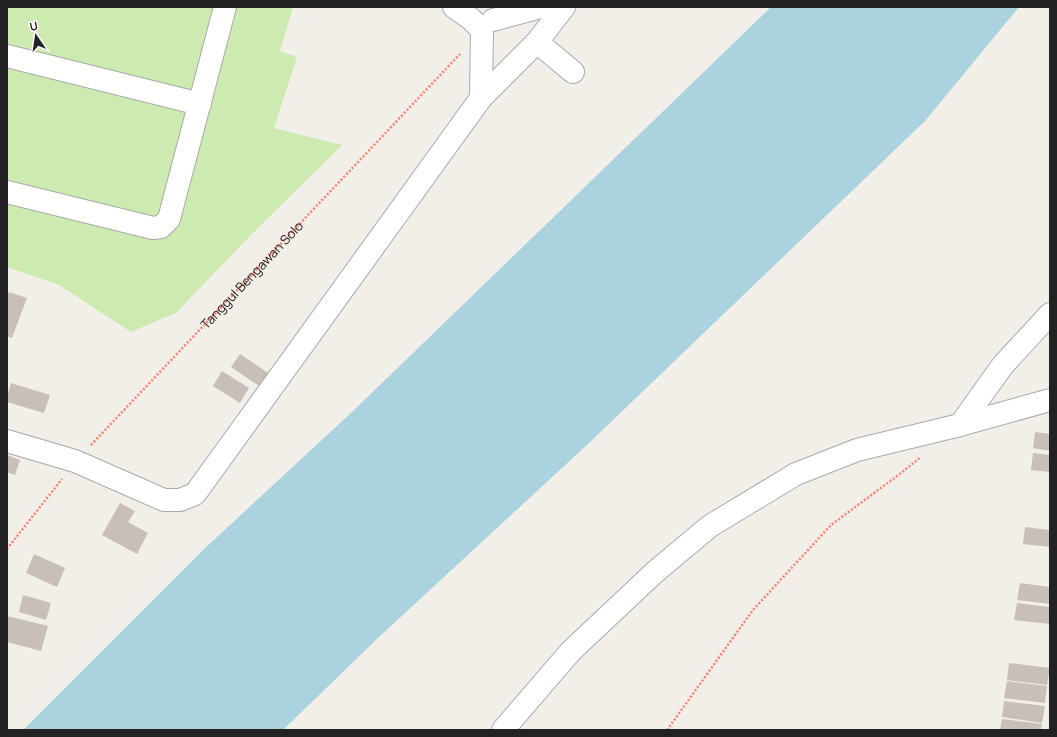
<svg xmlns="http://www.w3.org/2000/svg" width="1057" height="737" viewBox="0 0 1057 737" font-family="Manrope,sans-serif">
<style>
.grass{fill:#cdebb0}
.water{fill:#aad3df}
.building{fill:#c7bfb8}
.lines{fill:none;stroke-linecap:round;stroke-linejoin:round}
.minor-casing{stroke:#a9a9a9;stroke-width:24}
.path{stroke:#fa8072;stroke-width:2.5;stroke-dasharray:2 2;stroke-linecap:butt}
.minor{stroke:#fff;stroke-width:22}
.labels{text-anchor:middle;stroke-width:3;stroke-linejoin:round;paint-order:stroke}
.street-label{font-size:13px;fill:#222;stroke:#fff}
</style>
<rect width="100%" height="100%" fill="#f2efe9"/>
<!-- grass -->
<polygon class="grass" points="7,7 293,7 280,51 297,57 274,128 342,145 247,239 176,313 131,332 59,285 7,267"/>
<!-- water -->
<polygon class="water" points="771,7 1019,7 925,121 589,443 379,637 283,730 23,730 203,550 352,412"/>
<!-- building -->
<g class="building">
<polygon points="9,292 27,298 12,338 7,336 7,297"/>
<polygon points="240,354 268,373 259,386 231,367"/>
<polygon points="222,371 249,388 240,403 213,386"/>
<polygon points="11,383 50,395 44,413 7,402 7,397"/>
<polygon points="1035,432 1050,434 1050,451 1033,448"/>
<polygon points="1033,453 1050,455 1050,472 1031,470"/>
<polygon points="7,455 20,460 15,475 7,472"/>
<polygon points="120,503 135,511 128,522 148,533 137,554 102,535"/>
<polygon points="1025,527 1050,530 1050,547 1023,544"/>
<polygon points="34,554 65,568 57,587 26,573"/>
<polygon points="1020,583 1050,587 1050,604 1017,600"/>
<polygon points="23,595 51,603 46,620 19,612"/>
<polygon points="1017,603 1050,607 1050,624 1014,620"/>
<polygon points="7,616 48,626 41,651 7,642"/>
<polygon points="1009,663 1050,668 1047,685 1007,680"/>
<polygon points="1007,681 1047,686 1045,703 1004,698"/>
<polygon points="1004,701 1045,706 1042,723 1002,717"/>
<polygon points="1002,719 1042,724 1041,730 1000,730"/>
</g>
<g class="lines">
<defs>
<g id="minor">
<polyline points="564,7 537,42 573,72"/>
<polyline points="493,20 541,7"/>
<polyline points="7,56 200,104"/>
<polyline points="481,98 537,42"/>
<polyline points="7,192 153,228 161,227 169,219 225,7"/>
<polyline points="960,425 1003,365 1050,314"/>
<polyline points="7,441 75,461 164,500 180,500 195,494 481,98 482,30 471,19 454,7"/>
<polyline points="503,730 571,651 655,572 710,526 796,474 857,450 960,425 1050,400"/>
</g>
</defs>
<!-- minor casing -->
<use href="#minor" class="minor-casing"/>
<!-- path -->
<g class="path">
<path id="s1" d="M91,445L460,54"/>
<polyline points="7,549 62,479"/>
<polyline points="667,730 753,610 831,525 901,473 921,457"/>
</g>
<!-- minor -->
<use href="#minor" class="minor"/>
</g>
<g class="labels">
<!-- street labels -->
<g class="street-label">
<text dy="5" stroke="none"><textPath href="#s1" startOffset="234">Tanggul Bengawan Solo</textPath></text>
</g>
</g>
<!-- border -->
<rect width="1057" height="737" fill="none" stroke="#222222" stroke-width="16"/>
<!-- north arrow -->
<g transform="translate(36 36) rotate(347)" stroke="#ffffff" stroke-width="3" paint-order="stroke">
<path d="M0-3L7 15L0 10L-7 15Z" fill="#222222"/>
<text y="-6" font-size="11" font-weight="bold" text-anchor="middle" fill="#222222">U</text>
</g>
</svg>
